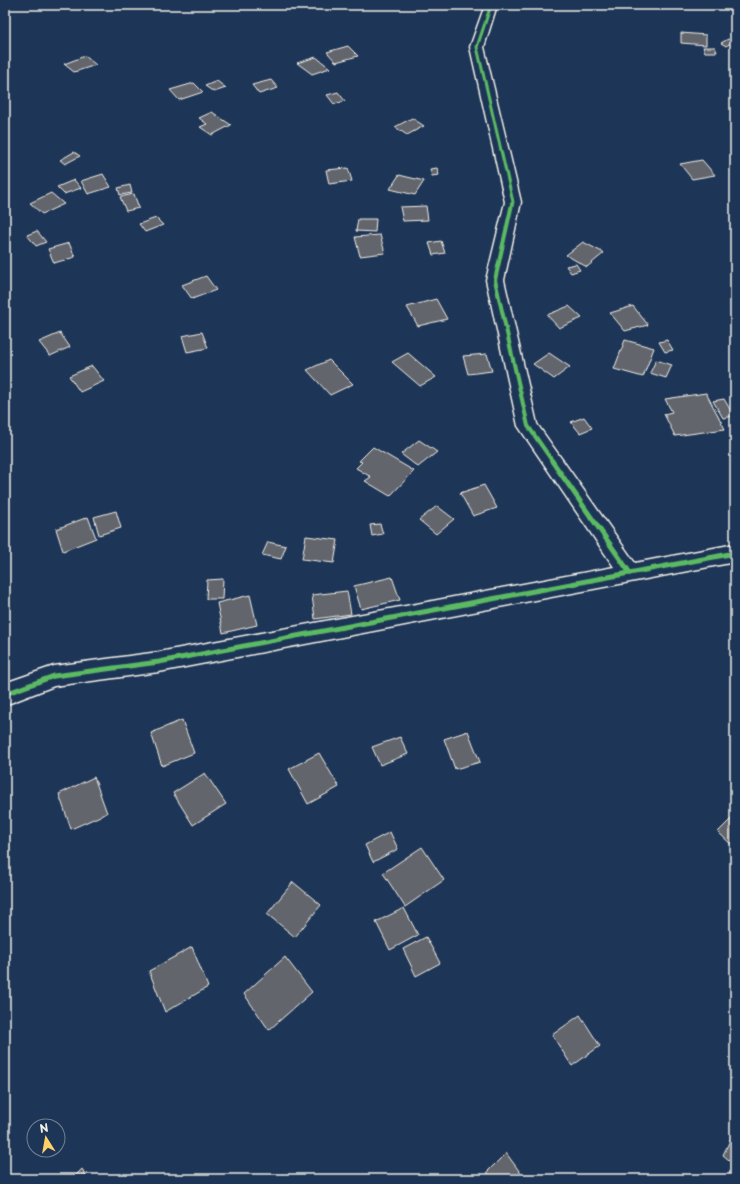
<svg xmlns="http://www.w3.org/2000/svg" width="740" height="1184" viewBox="0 0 740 1184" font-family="'Playpen Sans',sans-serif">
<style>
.building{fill:#62656c;stroke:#f4f1e8}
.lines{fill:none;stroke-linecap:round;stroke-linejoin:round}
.minor-casing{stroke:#f4f1e8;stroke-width:3}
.minor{fill:#1d3557;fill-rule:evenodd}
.cycleway-far2-casing{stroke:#1d3557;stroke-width:4.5}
.cycleway-far1-casing{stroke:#1d3557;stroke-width:6}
.cycleway-casing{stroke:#1d3557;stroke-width:8}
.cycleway-far2{stroke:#5cba63;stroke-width:3}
.cycleway-far1{stroke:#5cba63;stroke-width:4}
.cycleway{stroke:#5cba63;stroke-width:5}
</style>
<rect width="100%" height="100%" fill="#1d3557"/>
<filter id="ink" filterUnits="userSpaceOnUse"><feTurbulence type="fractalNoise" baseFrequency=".025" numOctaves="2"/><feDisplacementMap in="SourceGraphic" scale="8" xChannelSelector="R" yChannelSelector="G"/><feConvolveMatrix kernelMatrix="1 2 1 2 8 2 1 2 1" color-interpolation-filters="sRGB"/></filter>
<g filter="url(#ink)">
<!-- building -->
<g class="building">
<polygon points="681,33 706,35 706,45 681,43"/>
<polygon points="728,39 733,42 726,46 721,43"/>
<polygon points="348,46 358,56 336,62 327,52"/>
<polygon points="703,47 715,47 717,52 705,52"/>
<polygon points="85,56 96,65 74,72 64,64"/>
<polygon points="316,57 330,68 312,74 297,63"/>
<polygon points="271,80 278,88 259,94 252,85"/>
<polygon points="217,81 226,88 214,92 205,86"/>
<polygon points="194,83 203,92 179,100 170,90"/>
<polygon points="338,92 345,101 334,104 327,95"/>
<polygon points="212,112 231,125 212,135 200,127 207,124 199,118"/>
<polygon points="412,118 424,126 407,135 395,127"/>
<polygon points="74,152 80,156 65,164 60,160"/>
<polygon points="702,160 715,175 692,179 680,164"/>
<polygon points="348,168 352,181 329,184 326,170"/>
<polygon points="437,168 439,175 432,176 430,169"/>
<polygon points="103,174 111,187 88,194 81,181"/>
<polygon points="399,175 424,181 415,195 390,189"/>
<polygon points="74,180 81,188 64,194 57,187"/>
<polygon points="130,185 132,193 120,195 118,188"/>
<polygon points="51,193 64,204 42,214 30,203"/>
<polygon points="134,194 139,208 126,211 120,197"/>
<polygon points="426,206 428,220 403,221 400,207"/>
<polygon points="156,218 163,225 145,232 139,224"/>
<polygon points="358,219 376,219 375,232 356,231"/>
<polygon points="37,231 46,242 36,246 27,235"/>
<polygon points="380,235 385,253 360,256 355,237"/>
<polygon points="441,241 445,253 433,255 429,243"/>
<polygon points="583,242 604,253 587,267 566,255"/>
<polygon points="69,243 75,257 54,263 48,249"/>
<polygon points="576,264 580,270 571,273 566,266"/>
<polygon points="206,276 216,290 192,299 182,285"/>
<polygon points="436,299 447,319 418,326 407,307"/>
<polygon points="569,306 582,318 559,328 547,315"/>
<polygon points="633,306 648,325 625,331 610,313"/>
<polygon points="202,332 208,348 187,352 182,336"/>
<polygon points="60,333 70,347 50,356 39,342"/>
<polygon points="625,340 654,348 643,377 614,369"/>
<polygon points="667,340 673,350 665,352 659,342"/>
<polygon points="408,353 436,377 420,386 392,362"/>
<polygon points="549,353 570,367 554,379 533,364"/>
<polygon points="487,354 492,371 468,374 463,356"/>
<polygon points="329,360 353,384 330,395 307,370"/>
<polygon points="656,360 672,365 666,378 650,373"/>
<polygon points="92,366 104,381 80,392 69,376"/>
<polygon points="706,393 725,429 675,436 664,414 672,412 665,399"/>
<polygon points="724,399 734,416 723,418 713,401"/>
<polygon points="584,417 592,428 580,433 571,422"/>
<polygon points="419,440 437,452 418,467 401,454"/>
<polygon points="373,447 414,471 390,496 365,481 371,477 356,468 362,462 359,461"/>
<polygon points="484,485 497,508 473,516 460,493"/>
<polygon points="437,506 454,519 436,534 419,520"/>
<polygon points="116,511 121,528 99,535 94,517"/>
<polygon points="88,517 96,538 63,551 56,529"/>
<polygon points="380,524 383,534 372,536 370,525"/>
<polygon points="306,536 338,540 334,563 302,559"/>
<polygon points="268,542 286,546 281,559 262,555"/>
<polygon points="392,577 400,600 361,609 354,586"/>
<polygon points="223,579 222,599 206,599 207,580"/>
<polygon points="347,591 351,614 315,619 312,595"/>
<polygon points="250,595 257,625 223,633 217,603"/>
<polygon points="182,720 194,753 162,766 151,733"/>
<polygon points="468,731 480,762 455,769 444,739"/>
<polygon points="400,737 408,754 380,765 372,747"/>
<polygon points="319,753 339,787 308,804 289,769"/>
<polygon points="205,773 226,804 193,825 173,793"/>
<polygon points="94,777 107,813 71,829 59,794"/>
<polygon points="731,819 735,823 735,848 718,832"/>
<polygon points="390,832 398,849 373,862 365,845"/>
<polygon points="422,847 444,880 405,907 383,873"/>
<polygon points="293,882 321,905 295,937 267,914"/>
<polygon points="404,908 418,935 390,950 376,922"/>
<polygon points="426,937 440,963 416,976 403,949"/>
<polygon points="192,947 208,987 165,1012 149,971"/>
<polygon points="285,957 312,992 269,1030 244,994"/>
<polygon points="580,1015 600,1046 572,1066 552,1035"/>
<polygon points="735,1130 735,1165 723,1155"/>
<polygon points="506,1153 525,1179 492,1179 487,1172"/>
<polygon points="82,1169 88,1179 72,1179"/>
</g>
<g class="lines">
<defs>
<polygon id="minor" points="485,5 497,5 484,47 521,202 504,280 537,424 635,563 735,544 735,562 159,672 54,686 5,705 5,683 54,666 159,652 614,567 518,426 486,280 505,202 470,47"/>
</defs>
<!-- minor casing -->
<use href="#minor" class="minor-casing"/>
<!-- minor -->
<use href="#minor" class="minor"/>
<defs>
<polyline id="cycleway-far2" points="491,5 477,47 513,202 512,205"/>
<polyline id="cycleway-far1" points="512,204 495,280 528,426 553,462"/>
<g id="cycleway">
<polyline points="552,461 630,573"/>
<polyline points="5,694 54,676 159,662 735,553"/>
</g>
</defs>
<!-- cycleway-far2 casing -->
<use href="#cycleway-far2" class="cycleway-far2-casing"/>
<!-- cycleway-far1 casing -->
<use href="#cycleway-far1" class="cycleway-far1-casing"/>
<!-- cycleway casing -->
<use href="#cycleway" class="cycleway-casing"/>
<!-- cycleway-far2 -->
<use href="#cycleway-far2" class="cycleway-far2"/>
<!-- cycleway-far1 -->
<use href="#cycleway-far1" class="cycleway-far1"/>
<!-- cycleway -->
<use href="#cycleway" class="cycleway"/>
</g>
</g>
<!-- margin -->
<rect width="740" height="1184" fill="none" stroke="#1d3557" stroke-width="20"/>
<rect x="10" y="10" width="720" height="1164" fill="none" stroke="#f4f1e8" stroke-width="1.5" filter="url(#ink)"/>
<!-- north arrow -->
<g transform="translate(46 1138) rotate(349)"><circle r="19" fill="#1d3557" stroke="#738091"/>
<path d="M0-3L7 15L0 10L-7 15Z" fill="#ffd166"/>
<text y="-6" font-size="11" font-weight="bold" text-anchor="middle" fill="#f4f1e8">N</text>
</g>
</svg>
